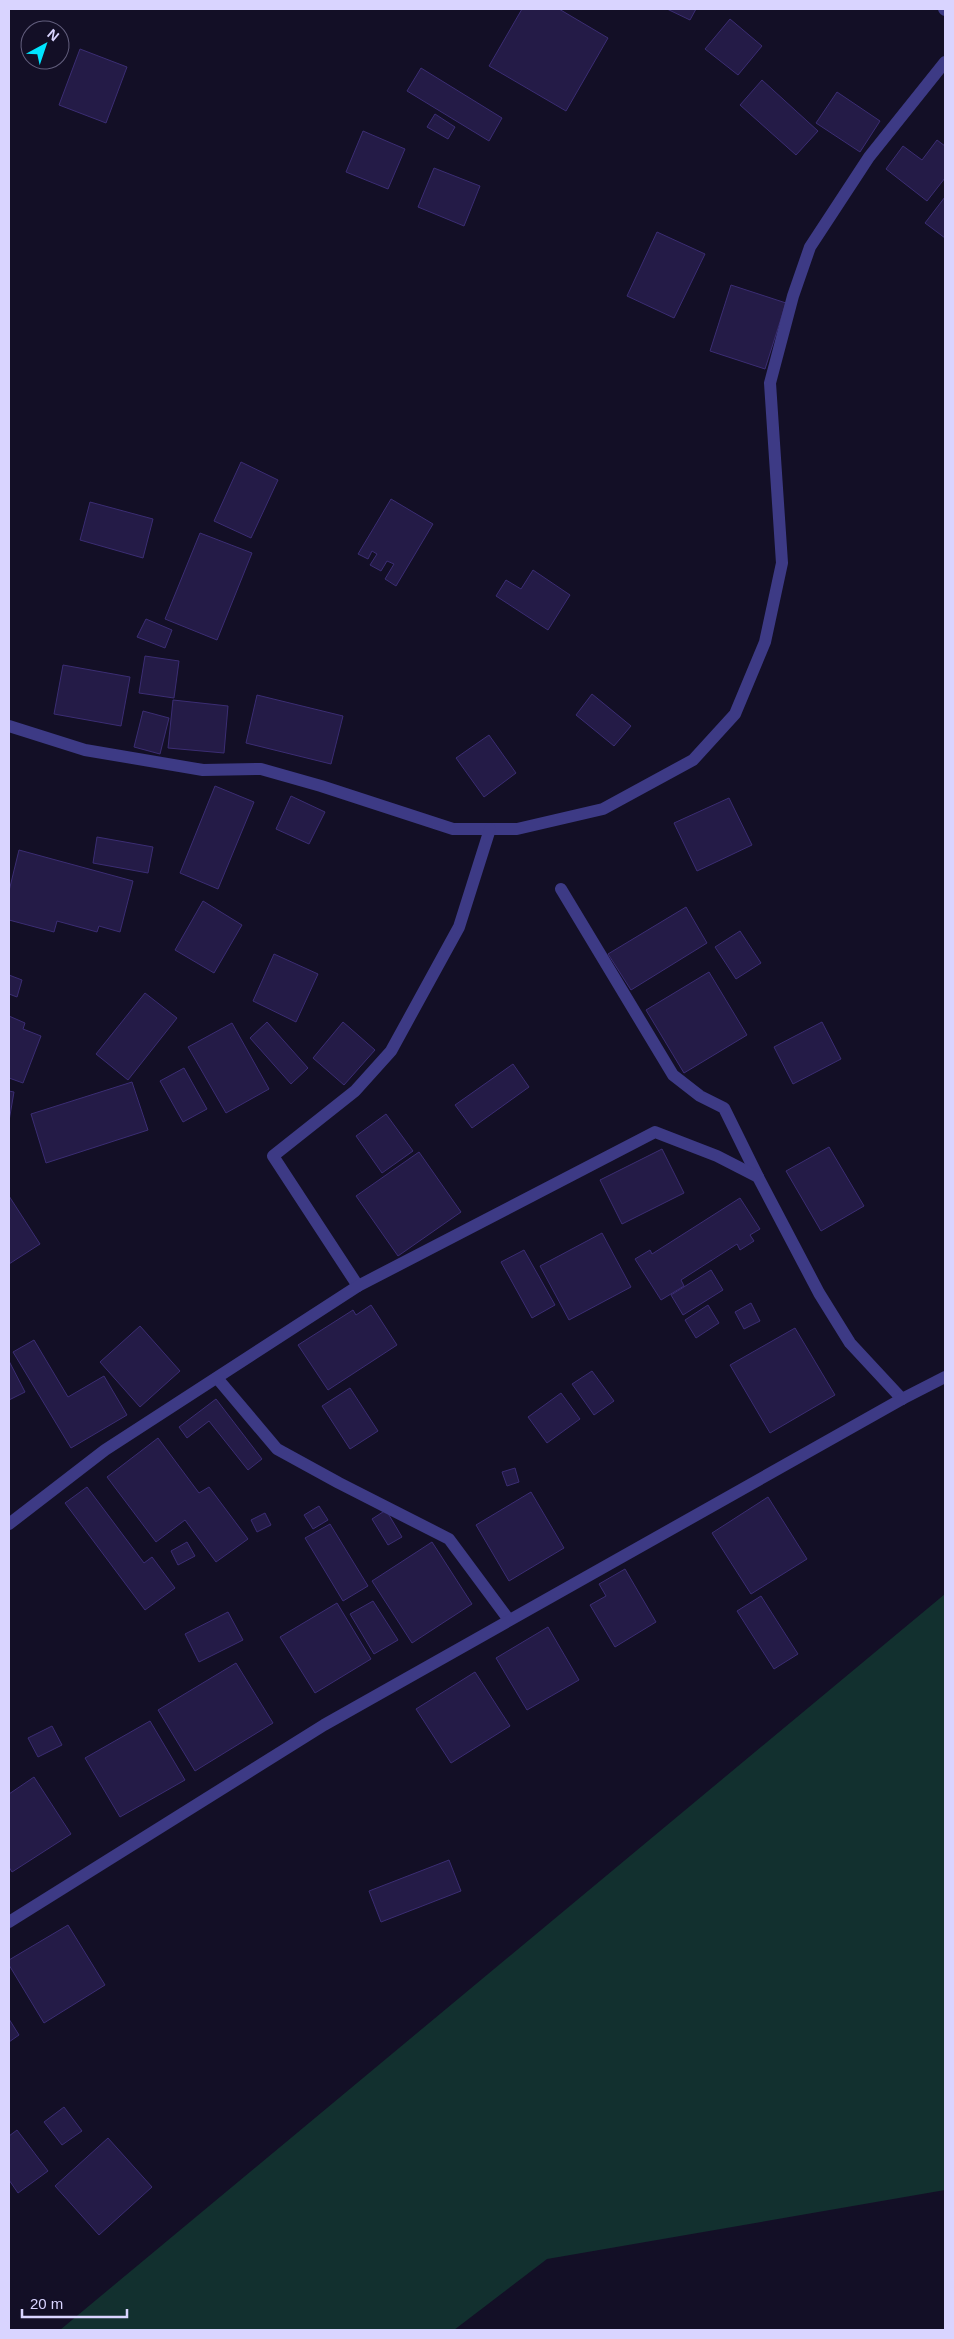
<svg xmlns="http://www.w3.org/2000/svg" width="954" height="2339" viewBox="0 0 954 2339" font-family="Helvetica,sans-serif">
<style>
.green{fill:#12302f}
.building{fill:#241b47;stroke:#3b2d73}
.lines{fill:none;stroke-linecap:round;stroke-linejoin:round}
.street{stroke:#3d3a85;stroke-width:12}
</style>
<rect width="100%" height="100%" fill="#130f26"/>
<!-- green -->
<polygon class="green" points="945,1594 945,2190 547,2259 454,2330 60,2330"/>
<!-- building -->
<g class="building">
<polygon points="522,9 559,9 608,38 566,111 489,66"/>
<polygon points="667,9 696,9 690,20"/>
<polygon points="730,19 762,46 738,75 705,49"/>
<polygon points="80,49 127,67 106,123 59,105"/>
<polygon points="421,68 502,118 489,141 407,91"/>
<polygon points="762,80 818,131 796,155 740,105"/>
<polygon points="837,92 880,121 860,152 816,123"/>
<polygon points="435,114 455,127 448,139 427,127"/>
<polygon points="363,131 405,149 388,189 346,172"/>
<polygon points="937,140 945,146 945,178 927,201 886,169 903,146 922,160"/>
<polygon points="434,168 480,186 464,226 418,207"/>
<polygon points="945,197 945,238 925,223"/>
<polygon points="657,232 705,254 674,318 627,296"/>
<polygon points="731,285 786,303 765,369 710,351"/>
<polygon points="241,462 278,480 251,538 214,521"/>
<polygon points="391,499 433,524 396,586 385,579 394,564 387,561 381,571 370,565 377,554 372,551 368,559 358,554"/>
<polygon points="90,502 153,519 143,558 80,540"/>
<polygon points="200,533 252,553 217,640 165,619"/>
<polygon points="533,570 570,595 548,630 496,596 506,580 521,589"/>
<polygon points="146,619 172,630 165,648 137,637"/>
<polygon points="145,656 179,661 174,698 139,693"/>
<polygon points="63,665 130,677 121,726 54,714"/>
<polygon points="592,694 631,726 614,746 576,715"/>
<polygon points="257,695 343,716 331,764 246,743"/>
<polygon points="173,700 228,706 224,753 168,748"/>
<polygon points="143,711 169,718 160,754 134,747"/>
<polygon points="489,735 516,773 484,797 456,758"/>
<polygon points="215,786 254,802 218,889 180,873"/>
<polygon points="291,796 325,812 309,844 276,829"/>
<polygon points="729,798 752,845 697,871 674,823"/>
<polygon points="97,837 153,847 148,873 93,863"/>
<polygon points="19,850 133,881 120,932 99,926 97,932 57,921 54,932 9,920 9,891"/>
<polygon points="203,901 242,925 214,973 175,950"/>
<polygon points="686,907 707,943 631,990 608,954"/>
<polygon points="740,931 761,963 736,979 715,947"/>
<polygon points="274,954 318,974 296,1022 253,1001"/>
<polygon points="709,972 747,1035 684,1073 646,1010"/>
<polygon points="9,975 22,980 17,997 9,994"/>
<polygon points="145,993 177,1018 128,1080 96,1054"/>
<polygon points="9,1016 25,1023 23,1029 41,1036 23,1083 9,1078"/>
<polygon points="267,1022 308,1068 291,1084 250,1038"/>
<polygon points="343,1022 375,1050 344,1085 313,1058"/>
<polygon points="822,1022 841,1059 793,1084 774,1047"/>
<polygon points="232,1023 269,1089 226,1113 188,1047"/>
<polygon points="513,1064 529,1087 472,1128 455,1105"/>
<polygon points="184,1068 207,1109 183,1122 160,1081"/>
<polygon points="132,1082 148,1130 46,1163 31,1114"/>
<polygon points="9,1091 14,1092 9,1121"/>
<polygon points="386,1114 413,1151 382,1173 356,1136"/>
<polygon points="829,1147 864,1206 821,1231 786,1171"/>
<polygon points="662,1149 684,1193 622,1224 600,1180"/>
<polygon points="419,1152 461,1212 398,1256 356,1196"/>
<polygon points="9,1196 40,1244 9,1264"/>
<polygon points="740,1198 760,1229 750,1235 754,1241 740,1250 737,1244 681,1280 684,1286 661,1300 635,1259 650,1250 652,1254"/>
<polygon points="602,1233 631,1287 569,1320 540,1266"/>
<polygon points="524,1250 555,1305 532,1318 501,1262"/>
<polygon points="711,1270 723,1290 683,1315 671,1295"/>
<polygon points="751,1303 760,1321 744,1329 735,1312"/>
<polygon points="371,1305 397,1345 328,1390 298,1345 353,1310 356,1315"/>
<polygon points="708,1305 719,1323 696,1338 685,1320"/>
<polygon points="140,1326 180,1371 140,1407 100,1362"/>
<polygon points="795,1328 835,1395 770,1433 730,1365"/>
<polygon points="34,1340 68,1397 104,1376 127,1415 71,1448 13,1352"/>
<polygon points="9,1361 25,1392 9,1400"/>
<polygon points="592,1371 614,1401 594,1415 572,1384"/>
<polygon points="350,1388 378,1431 350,1449 322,1406"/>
<polygon points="561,1393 580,1419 547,1443 528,1417"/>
<polygon points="216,1399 262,1459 248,1470 209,1421 187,1438 179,1427"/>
<polygon points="158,1438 199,1493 209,1487 248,1539 216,1562 185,1520 156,1542 107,1477"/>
<polygon points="515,1468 519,1482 507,1486 502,1472"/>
<polygon points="87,1487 144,1563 152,1557 175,1588 145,1610 65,1503"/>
<polygon points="531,1492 564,1548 509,1581 476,1525"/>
<polygon points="768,1497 807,1559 751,1594 712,1533"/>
<polygon points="319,1506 328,1520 313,1529 304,1515"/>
<polygon points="386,1510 402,1537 388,1545 372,1519"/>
<polygon points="265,1513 271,1525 257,1532 251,1520"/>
<polygon points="330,1524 368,1586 343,1601 305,1538"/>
<polygon points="187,1542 195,1556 178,1565 171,1551"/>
<polygon points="432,1542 472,1604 412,1643 372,1581"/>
<polygon points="625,1569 656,1622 615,1647 590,1605 606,1596 599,1584"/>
<polygon points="761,1596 798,1654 774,1669 737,1611"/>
<polygon points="373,1601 398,1640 374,1654 350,1614"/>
<polygon points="337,1603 371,1659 315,1693 280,1637"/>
<polygon points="228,1612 243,1640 199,1662 185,1634"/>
<polygon points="548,1627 579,1680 527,1710 496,1658"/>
<polygon points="236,1663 273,1723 195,1771 158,1710"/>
<polygon points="475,1672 510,1726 451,1763 416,1709"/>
<polygon points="150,1721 185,1780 120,1817 85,1758"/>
<polygon points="52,1726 62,1745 38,1757 28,1738"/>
<polygon points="34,1777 71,1834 12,1872 9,1867 9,1794"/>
<polygon points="449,1860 461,1891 381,1922 369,1891"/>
<polygon points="68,1925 105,1985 44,2023 9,1965 9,1960"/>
<polygon points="9,2019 19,2035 9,2042"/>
<polygon points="64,2107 82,2131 62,2145 44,2122"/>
<polygon points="17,2130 48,2171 18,2193 9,2180 9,2136"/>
<polygon points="108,2138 152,2187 99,2235 55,2186"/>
</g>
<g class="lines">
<!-- street -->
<g class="street">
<polyline points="944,9 945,10"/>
<polyline points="9,726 85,750 203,770 261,769 321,786 453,829 517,829 603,809 693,760 735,714 765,642 782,563 770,383 793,296 810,247 869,157 945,62"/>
<polyline points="561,889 673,1075 700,1096 724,1108 758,1177"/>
<polyline points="358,1286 273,1156 355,1091 391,1051 459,927 490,829"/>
<polyline points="217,1378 277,1449 339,1483 449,1539 509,1620"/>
<polyline points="9,1524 105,1450 358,1286 655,1132 717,1156 758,1177 819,1293 850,1343 902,1399"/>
<polyline points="9,1922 324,1725 902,1399 945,1377"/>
</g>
</g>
<!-- border -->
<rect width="954" height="2339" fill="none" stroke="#d9d4ff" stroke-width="20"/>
<!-- north arrow -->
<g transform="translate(45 45) rotate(40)"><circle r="24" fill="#130f26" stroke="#625e7d"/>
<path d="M0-4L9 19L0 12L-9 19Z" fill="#00e5ff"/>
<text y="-8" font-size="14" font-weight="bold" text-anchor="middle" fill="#d9d4ff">N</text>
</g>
<!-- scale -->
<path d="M22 2309v8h105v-8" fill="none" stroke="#d9d4ff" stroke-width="2.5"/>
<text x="30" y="2309" font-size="15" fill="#d9d4ff" stroke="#130f26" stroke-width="4" paint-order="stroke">20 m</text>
</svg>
